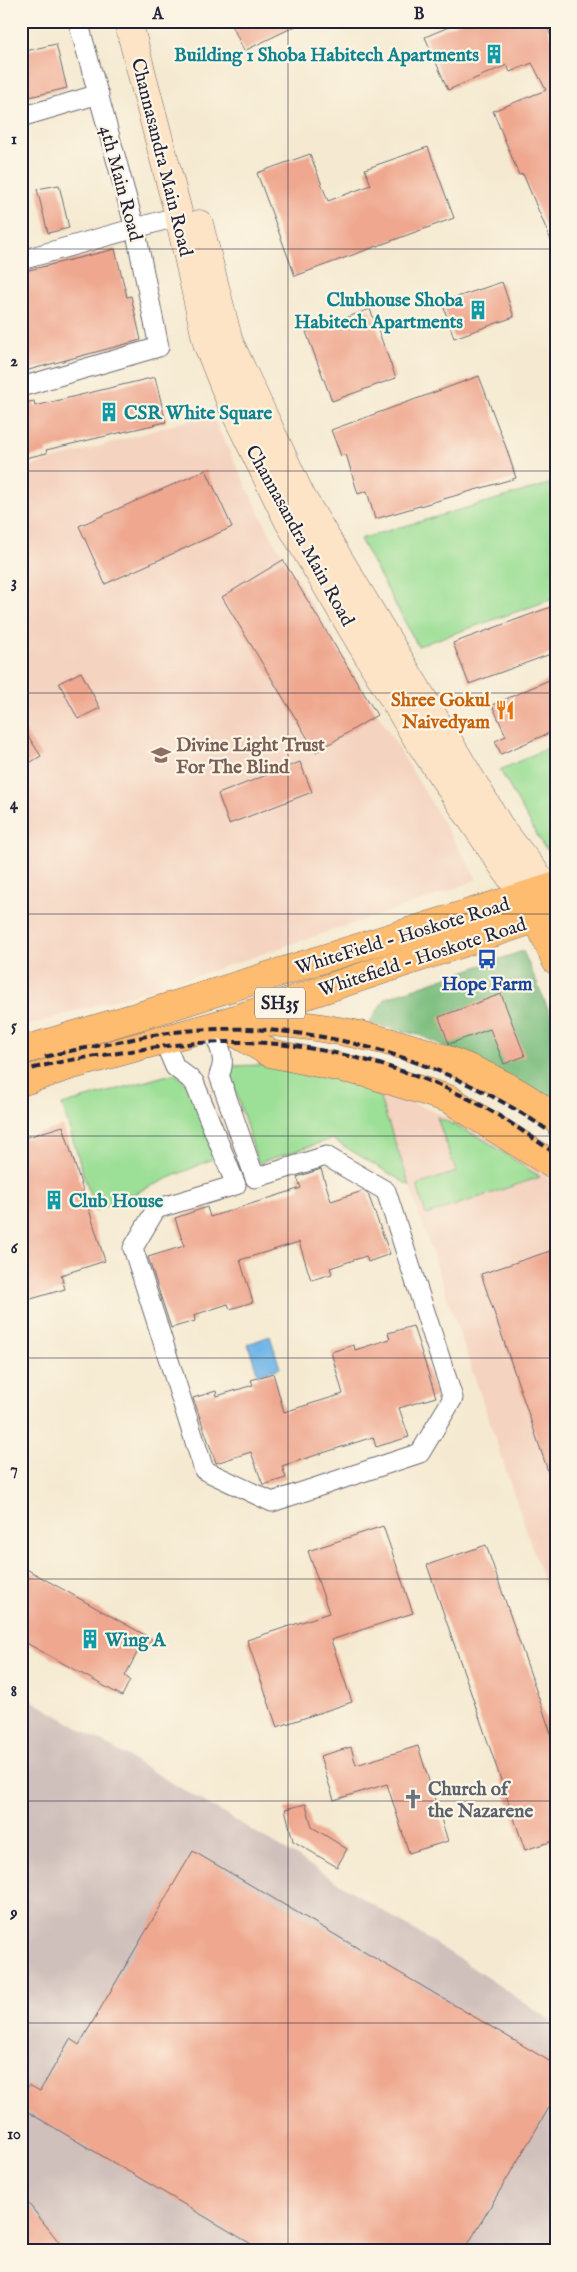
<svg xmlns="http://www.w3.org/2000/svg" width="577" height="2272" viewBox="0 0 577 2272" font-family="'IM FELL English',serif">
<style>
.built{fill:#f4d3c0}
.industrial{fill:#d0c0bc}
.green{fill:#9cdf96;stroke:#5f8068}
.forest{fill:#7dbe7f;stroke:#50705d}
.water{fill:#71b6e7;stroke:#4a6c91}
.building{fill:#efa78f}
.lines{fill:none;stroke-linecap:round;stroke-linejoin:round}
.minor-casing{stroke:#6c6870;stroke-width:21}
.secondary-casing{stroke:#6c6870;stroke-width:29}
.primary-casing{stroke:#6c6870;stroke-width:29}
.minor{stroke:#fff;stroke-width:19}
.secondary{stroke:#fee4c6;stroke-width:28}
.primary{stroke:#fdbc70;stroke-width:28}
.rail{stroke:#22223b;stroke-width:4;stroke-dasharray:8 4;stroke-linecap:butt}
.grid{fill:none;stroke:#22223b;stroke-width:1;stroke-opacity:0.55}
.labels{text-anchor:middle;stroke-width:4.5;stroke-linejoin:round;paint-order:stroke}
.shield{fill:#fcf5e5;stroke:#63616e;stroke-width:1}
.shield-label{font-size:18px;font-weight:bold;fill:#22223b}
.culture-label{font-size:19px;font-weight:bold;fill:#0d838f;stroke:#fcf5e5;text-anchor:start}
.street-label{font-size:19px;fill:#22223b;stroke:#fcf5e5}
.food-label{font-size:19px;font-weight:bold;fill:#c56008;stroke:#fcf5e5;text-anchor:end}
.education-label{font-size:19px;font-weight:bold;fill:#785e54;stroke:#fcf5e5;text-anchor:start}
.transit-label{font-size:19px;font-weight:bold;fill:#164399;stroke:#fcf5e5}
.worship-label{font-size:19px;font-weight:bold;fill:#5b616d;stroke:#fcf5e5;text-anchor:start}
.neatline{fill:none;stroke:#22223b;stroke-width:2}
.grid-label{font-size:16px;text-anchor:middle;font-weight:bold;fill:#22223b}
</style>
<rect width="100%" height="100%" fill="#fcf5e5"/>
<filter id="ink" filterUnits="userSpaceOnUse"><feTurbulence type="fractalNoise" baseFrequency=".02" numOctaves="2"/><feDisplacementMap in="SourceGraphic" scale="10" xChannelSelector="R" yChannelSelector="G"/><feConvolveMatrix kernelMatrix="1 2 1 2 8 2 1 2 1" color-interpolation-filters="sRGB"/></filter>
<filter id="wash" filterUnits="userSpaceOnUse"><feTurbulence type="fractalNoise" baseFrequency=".0096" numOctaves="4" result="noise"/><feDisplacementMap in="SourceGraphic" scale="20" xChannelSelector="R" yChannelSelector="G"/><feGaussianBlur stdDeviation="1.12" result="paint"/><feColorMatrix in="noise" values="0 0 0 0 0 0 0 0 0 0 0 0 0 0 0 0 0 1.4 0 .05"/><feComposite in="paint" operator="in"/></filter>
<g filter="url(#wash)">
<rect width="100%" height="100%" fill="#f5ead1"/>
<!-- built -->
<g class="built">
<polygon points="211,414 270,534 477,879 442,894 199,975 25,1026 21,1017 21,469"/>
<polygon points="376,1087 444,1116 492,1139 542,1173 556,1186 556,1618"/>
</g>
<!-- industrial -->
<polygon class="industrial" points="21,1694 294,1855 458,1958 556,2024 556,2251 21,2251"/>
<!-- green -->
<g class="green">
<polygon points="549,484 556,495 556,598 418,646 360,539"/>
<polygon points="556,744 556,860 542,844 500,770"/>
<polygon points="262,1065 376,1087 410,1186 332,1139 258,1163 228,1066"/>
<polygon points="175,1073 197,1093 219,1156 95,1211 62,1105"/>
<polygon points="437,1117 483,1139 540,1177 426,1215 417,1185 456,1172"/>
</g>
<!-- forest -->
<polygon class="forest" points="523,951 556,1027 556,1113 482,1063 419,1035 369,1023 386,998"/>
<!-- water -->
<polygon class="water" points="270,1336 280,1368 258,1375 248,1344"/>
<g id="blocks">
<!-- building -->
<g class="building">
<polygon points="230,21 306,21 244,51"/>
<polygon points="463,21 545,21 556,49 556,147 550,149 556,164 556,252 523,174 519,175 493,111 546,90 532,63 510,72 507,65 448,90 425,37"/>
<polygon points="56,44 67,88 21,99 21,52"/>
<polygon points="428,147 454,218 295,276 257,173 310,154 328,201 371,185 365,169"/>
<polygon points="59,185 69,228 48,233 37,189"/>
<polygon points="115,249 127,297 131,296 141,340 21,372 21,272"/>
<polygon points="502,282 514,317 454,338 442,302"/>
<polygon points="370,309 396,378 332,401 306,332"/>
<polygon points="479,376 507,450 516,478 375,519 367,491 358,494 346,454 341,456 331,430"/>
<polygon points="155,377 166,422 46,450 47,453 21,459 21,404 34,401 35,406"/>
<polygon points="206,470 232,527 105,584 79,526"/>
<polygon points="283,560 377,715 316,752 222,597"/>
<polygon points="556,605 556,652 469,684 453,643"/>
<polygon points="81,672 100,708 78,719 59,683"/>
<polygon points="556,677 556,730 501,754 495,741 506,736 492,705"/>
<polygon points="21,725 41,756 21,768"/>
<polygon points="300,762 312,792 229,824 218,794"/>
<polygon points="501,994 525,1056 504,1064 490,1029 449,1044 439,1017"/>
<polygon points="63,1126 105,1261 61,1275 65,1289 21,1302 21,1139"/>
<polygon points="321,1169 331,1201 363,1191 368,1194 390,1254 368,1262 366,1256 330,1268 332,1274 311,1280 299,1242 240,1260 253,1302 230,1309 228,1304 194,1315 195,1321 171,1328 148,1257 184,1246 175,1218 207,1207 210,1217 301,1188 297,1177"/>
<polygon points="556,1249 556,1485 553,1486 481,1274"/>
<polygon points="413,1326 436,1397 399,1408 409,1437 376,1447 373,1437 282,1466 286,1478 263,1485 251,1452 216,1463 193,1398 216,1391 217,1396 253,1385 251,1380 273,1373 284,1412 343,1394 331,1352 354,1345 355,1350 390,1339 388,1333"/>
<polygon points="383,1526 413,1613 331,1640 352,1702 277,1727 247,1640 329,1613 308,1551"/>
<polygon points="486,1545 556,1748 556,1840 525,1850 427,1565"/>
<polygon points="21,1566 152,1639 144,1654 138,1651 125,1676 130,1680 122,1696 21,1640"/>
<polygon points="418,1746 448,1841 409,1853 387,1784 334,1800 320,1756 351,1747 356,1765"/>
<polygon points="306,1804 312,1827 347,1849 337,1867 293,1841 285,1809"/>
<polygon points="193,1851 556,2065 556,2096 464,2251 263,2251 21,2108 21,2099 29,2085 40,2091 70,2039 79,2045"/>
<polygon points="21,2194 66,2251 21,2251"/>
</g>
</g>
</g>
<g filter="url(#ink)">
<use href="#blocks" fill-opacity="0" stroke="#6c6870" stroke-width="1"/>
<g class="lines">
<defs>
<g id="minor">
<polyline points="21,117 99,94"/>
<polyline points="21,260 179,216"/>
<polyline points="21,387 159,347 135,228 78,21"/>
<path d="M163,1039L175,1067L194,1082L236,1185L156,1209L133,1248L204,1470L272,1502L420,1453L453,1398L386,1191L326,1156L255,1178L219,1075C228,1059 217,1041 211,1026"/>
</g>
<g id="secondary">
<polyline points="128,21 179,216 207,343 233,408 289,522 416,737 524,897"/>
<polyline points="199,224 229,342 301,496 501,829 548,889"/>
</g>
<g id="primary">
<polyline points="528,902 537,918 556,961"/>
<path d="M242,1019C269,1022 296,1024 322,1028C403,1041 491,1067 556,1119"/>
<polyline points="220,1024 270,1053 366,1073 449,1099 556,1167"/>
<polyline points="21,1051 156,1011 556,886"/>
<polyline points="21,1082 69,1066 220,1024 556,912"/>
</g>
</defs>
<!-- minor casing -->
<use href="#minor" class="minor-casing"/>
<!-- secondary casing -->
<use href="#secondary" class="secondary-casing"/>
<!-- primary casing -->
<use href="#primary" class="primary-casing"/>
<!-- minor -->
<use href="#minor" class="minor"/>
<!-- secondary -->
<use href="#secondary" class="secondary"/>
<!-- primary -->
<use href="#primary" class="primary"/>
<!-- rail -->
<g class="rail">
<path d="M45,1057C66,1051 87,1048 108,1044C126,1041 143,1036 161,1034C298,1013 444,1056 556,1136"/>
<path d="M21,1072C55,1061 90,1057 125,1052C160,1046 196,1042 231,1042C303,1041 386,1061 452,1091C489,1107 523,1131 556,1154"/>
</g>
</g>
</g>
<!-- grid -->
<path class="grid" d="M288,21V2251M21,249H556M21,471H556M21,693H556M21,914H556M21,1136H556M21,1358H556M21,1579H556M21,1801H556M21,2023H556"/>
<!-- icons -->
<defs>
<symbol id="building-bare" viewBox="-9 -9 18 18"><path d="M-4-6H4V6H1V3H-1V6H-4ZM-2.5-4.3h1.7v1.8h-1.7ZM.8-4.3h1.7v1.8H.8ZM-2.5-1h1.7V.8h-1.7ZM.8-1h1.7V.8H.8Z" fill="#0f9aa8" stroke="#fcf5e5" stroke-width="2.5" paint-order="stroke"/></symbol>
<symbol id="restaurant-bare" viewBox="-9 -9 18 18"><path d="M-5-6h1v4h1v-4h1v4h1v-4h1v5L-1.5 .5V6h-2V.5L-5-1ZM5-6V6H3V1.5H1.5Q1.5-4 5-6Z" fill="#e8710a" stroke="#fcf5e5" stroke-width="2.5" paint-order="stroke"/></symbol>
<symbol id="school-bare" viewBox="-9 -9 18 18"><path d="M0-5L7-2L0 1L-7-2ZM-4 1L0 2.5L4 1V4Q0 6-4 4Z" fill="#8d6e63" stroke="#fcf5e5" stroke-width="2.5" paint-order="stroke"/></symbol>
<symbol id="bus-bare" viewBox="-9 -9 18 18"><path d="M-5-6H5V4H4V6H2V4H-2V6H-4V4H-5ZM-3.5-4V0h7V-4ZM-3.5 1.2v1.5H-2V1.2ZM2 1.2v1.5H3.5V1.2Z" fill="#1a4fb4" stroke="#fcf5e5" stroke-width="2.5" paint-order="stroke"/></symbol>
<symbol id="church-bare" viewBox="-9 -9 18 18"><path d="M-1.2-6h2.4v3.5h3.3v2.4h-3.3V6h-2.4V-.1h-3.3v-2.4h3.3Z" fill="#6b7280" stroke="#fcf5e5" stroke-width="2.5" paint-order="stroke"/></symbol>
</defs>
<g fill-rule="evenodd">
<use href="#building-bare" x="480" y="40" width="28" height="28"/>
<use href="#building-bare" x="464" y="296" width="28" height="28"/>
<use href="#building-bare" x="95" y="398" width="28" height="28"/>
<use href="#restaurant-bare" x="491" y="696" width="28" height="28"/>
<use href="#school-bare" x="147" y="741" width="28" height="28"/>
<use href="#bus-bare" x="473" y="945" width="28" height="28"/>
<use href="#building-bare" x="40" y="1186" width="28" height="28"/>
<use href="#building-bare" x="76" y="1625" width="28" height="28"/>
<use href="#church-bare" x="399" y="1785" width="28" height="28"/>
</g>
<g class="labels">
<!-- shield labels -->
<rect class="shield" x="255" y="987.5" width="50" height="31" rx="4"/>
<g class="shield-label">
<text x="280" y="1009">SH35</text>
</g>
<!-- culture labels -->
<g class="culture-label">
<text x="479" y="61" text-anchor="end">Building 1 Shoba Habitech Apartments</text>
<text x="463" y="306" text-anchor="end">Clubhouse Shoba<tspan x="463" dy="22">Habitech Apartments</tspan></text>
<text x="124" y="419">CSR White Square</text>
<text x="69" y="1207">Club House</text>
<text x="105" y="1646">Wing A</text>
</g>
<!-- street labels -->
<g class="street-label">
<text transform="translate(163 157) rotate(76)" y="7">Channasandra Main Road</text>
<text transform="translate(122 183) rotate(75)" y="7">4th Main Road</text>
<text transform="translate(301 535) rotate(61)" y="7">Channasandra Main Road</text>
<text transform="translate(402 935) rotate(-17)" y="7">WhiteField - Hoskote Road</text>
<text transform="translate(422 956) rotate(-18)" y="7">Whitefield - Hoskote Road</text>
</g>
<!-- food labels -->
<g class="food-label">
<text x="490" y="706">Shree Gokul<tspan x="490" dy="22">Naivedyam</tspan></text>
</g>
<!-- education labels -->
<g class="education-label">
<text x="176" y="751">Divine Light Trust<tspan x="176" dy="22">For The Blind</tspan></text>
</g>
<!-- transit labels -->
<g class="transit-label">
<text x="487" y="990">Hope Farm</text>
</g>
<!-- worship labels -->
<g class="worship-label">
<text x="428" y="1795">Church of<tspan x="428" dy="22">the Nazarene</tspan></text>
</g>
</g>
<!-- margin -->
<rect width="577" height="2272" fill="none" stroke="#fcf5e5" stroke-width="55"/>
<rect x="28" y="28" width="522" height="2216" class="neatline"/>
<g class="grid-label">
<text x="158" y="19">A</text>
<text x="419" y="19">B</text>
<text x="14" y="144">1</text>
<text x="14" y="366">2</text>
<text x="14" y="587">3</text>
<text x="14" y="809">4</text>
<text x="14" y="1031">5</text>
<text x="14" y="1253">6</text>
<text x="14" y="1474">7</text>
<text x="14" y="1696">8</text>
<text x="14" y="1918">9</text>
<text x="14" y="2139">10</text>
</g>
</svg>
